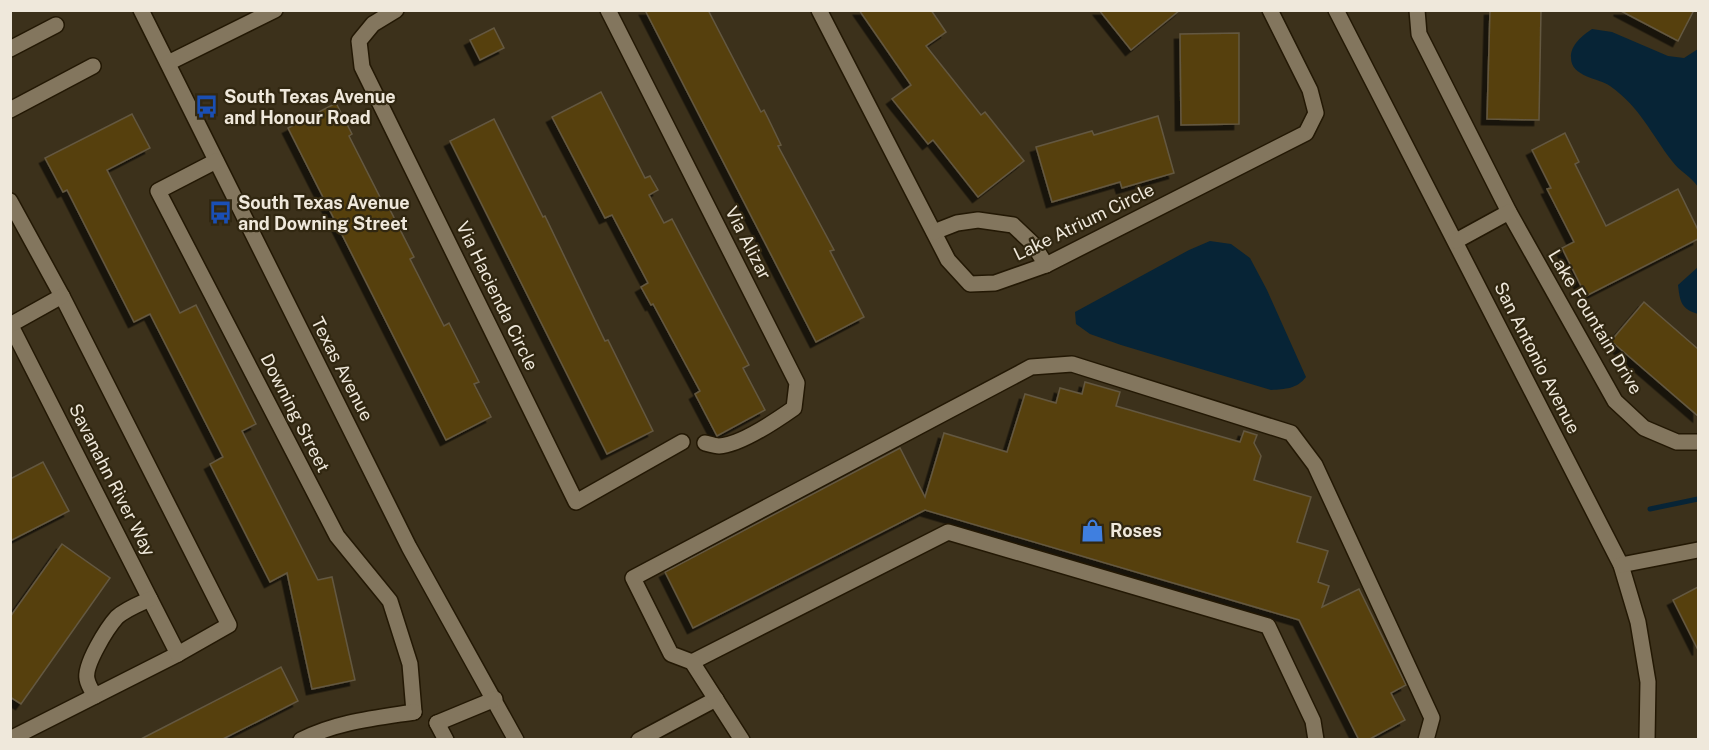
<svg xmlns="http://www.w3.org/2000/svg" width="1709" height="750" viewBox="0 0 1709 750" font-family="'Public Sans',sans-serif">
<style>
.water{fill:#072436}
.lines{fill:none;stroke-linecap:round;stroke-linejoin:round}
.stream{stroke:#072436;stroke-width:5}
.building{fill:#57410f;stroke:#645841;stroke-width:1.5;filter:url(#shadow)}
.minor-casing{stroke:#231804;stroke-width:18}
.minor{stroke:#83765e;stroke-width:15}
.labels{text-anchor:middle;stroke-width:4.5;stroke-linejoin:round;paint-order:stroke}
.poi-label{font-size:18px;font-weight:bold;fill:#efe8db;stroke:#312711;text-anchor:start}
.street-label{font-size:18px;fill:#efe8db;stroke:#312711}
</style>
<defs>
<filter id="shadow"><feDropShadow dx="-5.5" dy="5.5" stdDeviation="0" flood-color="#0009"/></filter>
</defs>
<rect width="100%" height="100%" fill="#3c311b"/>
<!-- water -->
<g class="water">
<path d="M1592,29L1612,32L1668,56L1684,58L1698,49V187C1692,177 1679,171 1672,161C1651,134 1640,107 1610,86C1599,78 1571,77 1571,58C1570,45 1583,35 1592,29Z"/>
<path d="M1210,241L1231,244L1250,258L1267,290L1306,377C1297,389 1285,389 1271,390L1121,345L1090,334L1076,324L1075,312L1189,250Z"/>
<path d="M1698,267V314C1681,309 1680,302 1678,285Z"/>
</g>
<g class="lines">
<!-- stream -->
<polyline class="stream" points="1650,509 1698,499"/>
</g>
<!-- building -->
<g class="building">
<polygon points="645,10 708,10 761,112 764,110 768,118 781,145 778,146 834,250 830,251 864,317 816,342"/>
<polygon points="859,10 931,10 946,32 926,46 981,115 985,112 1024,161 978,197 933,140 928,144 892,99 911,85"/>
<polygon points="1099,10 1180,10 1131,50"/>
<polygon points="1490,10 1541,10 1539,120 1487,119"/>
<polygon points="1619,10 1694,10 1678,41"/>
<polygon points="494,28 504,48 480,60 470,40"/>
<polygon points="1239,33 1239,124 1181,125 1180,34"/>
<polygon points="601,92 645,178 650,176 658,190 649,195 664,223 672,219 749,365 743,368 765,410 717,436 695,394 700,391 653,304 651,305 641,287 648,283 612,215 605,218 552,117"/>
<polygon points="336,103 352,134 349,136 382,201 385,200 414,257 410,259 444,326 449,323 479,382 474,384 491,417 446,440 288,128"/>
<polygon points="132,114 150,148 107,170 180,313 196,305 256,424 242,431 318,580 332,577 355,680 312,689 287,573 270,582 210,464 223,457 150,314 134,322 67,190 63,192 45,158"/>
<polygon points="1158,116 1174,173 1122,188 1120,182 1052,202 1036,147 1092,131 1094,135"/>
<polygon points="494,119 543,217 545,216 605,341 608,340 653,431 607,454 450,141"/>
<polygon points="1565,133 1579,162 1575,164 1606,226 1678,189 1698,230 1698,239 1586,296 1562,248 1574,242 1547,189 1551,188 1532,150"/>
<polygon points="1644,302 1698,349 1698,416 1611,341"/>
<polygon points="1085,382 1120,392 1116,406 1240,442 1244,431 1257,435 1254,443 1261,456 1254,480 1311,497 1297,542 1328,551 1318,582 1329,586 1322,607 1359,589 1406,685 1391,693 1405,720 1368,740 1359,740 1299,620 925,510 693,628 665,572 900,448 925,497 944,433 1007,452 1025,394 1056,403 1060,388 1082,394"/>
<polygon points="43,462 69,511 10,541 10,479"/>
<polygon points="62,544 110,578 21,704 10,697 10,617"/>
<polygon points="1698,587 1698,650 1673,600"/>
<polygon points="281,667 298,701 221,740 139,740"/>
</g>
<g class="lines">
<defs>
<g id="minor">
<polyline points="141,10 409,547 516,740"/>
<polyline points="396,10 373,24 359,41 362,67 576,502 682,442"/>
<path d="M608,10L797,383L794,408C777,420 740,445 719,446C715,446 709,444 705,443"/>
<polyline points="819,10 948,260 970,284 995,283 1046,265 1306,133 1316,113 1310,90 1270,10"/>
<polyline points="1336,10 1621,565 1638,622 1648,682 1647,740"/>
<polyline points="1417,10 1419,34 1509,212 1615,401 1644,428 1677,442 1698,442"/>
<polyline points="10,49 56,25"/>
<polyline points="168,63 275,10"/>
<polyline points="10,110 93,66"/>
<polyline points="216,161 158,191 337,536 390,601 410,664 414,712"/>
<polyline points="10,201 62,296 229,625 178,654 10,739"/>
<polyline points="934,232 957,223 978,220 1013,225 1033,244 1046,265"/>
<polyline points="1456,241 1509,212"/>
<polyline points="10,324 178,654"/>
<polyline points="10,325 62,296"/>
<polyline points="1621,565 1698,550"/>
<polyline points="692,662 948,532 1268,626 1313,721 1316,740"/>
<path d="M95,696C92,691 88,685 87,679C84,665 107,628 117,617C126,609 139,604 150,599"/>
<polyline points="437,723 495,699"/>
<polyline points="437,723 446,740"/>
<path d="M301,740C336,722 375,718 414,712"/>
<polyline points="639,740 716,699"/>
<polyline points="742,740 692,662 671,654 633,578 1031,367 1072,364 1291,433 1315,465 1432,718 1426,740"/>
</g>
</defs>
<!-- minor casing -->
<use href="#minor" class="minor-casing"/>
<!-- minor -->
<use href="#minor" class="minor"/>
</g>
<!-- icons -->
<defs>
<symbol id="bus-bare" viewBox="-9 -9 18 18"><path d="M-5-6H5V4H4V6H2V4H-2V6H-4V4H-5ZM-3.5-4V0h7V-4ZM-3.5 1.2v1.5H-2V1.2ZM2 1.2v1.5H3.5V1.2Z" fill="#1a4fb4" stroke="#312711" stroke-width="2.5" paint-order="stroke"/></symbol>
<symbol id="shop-bare" viewBox="-9 -9 18 18"><path d="M-5-2.5h2.3a2.7 3.5 0 0 1 5.4 0H5L5.5 6h-11ZM-1.5-2.5h3a1.5 2.3 0 0 0-3 0Z" fill="#3f7fe0" stroke="#312711" stroke-width="2.5" paint-order="stroke"/></symbol>
</defs>
<g fill-rule="evenodd">
<use href="#bus-bare" x="190" y="90" width="33" height="33"/>
<use href="#bus-bare" x="204" y="196" width="33" height="33"/>
<use href="#shop-bare" x="1076" y="514" width="33" height="33"/>
</g>
<g class="labels">
<!-- poi labels -->
<g class="poi-label">
<text x="224" y="103">South Texas Avenue<tspan x="224" dy="21">and Honour Road</tspan></text>
<text x="238" y="209">South Texas Avenue<tspan x="238" dy="21">and Downing Street</tspan></text>
<text x="1110" y="537">Roses</text>
</g>
<!-- street labels -->
<g class="street-label">
<text transform="translate(1084 222) rotate(-26)" y="6">Lake Atrium Circle</text>
<text transform="translate(748 243) rotate(63)" y="6">Via Alizar</text>
<text transform="translate(497 296) rotate(64)" y="6">Via Hacienda Circle</text>
<text transform="translate(1595 322) rotate(59)" y="6">Lake Fountain Drive</text>
<text transform="translate(1537 358) rotate(63)" y="6">San Antonio Avenue</text>
<text transform="translate(342 369) rotate(63)" y="6">Texas Avenue</text>
<text transform="translate(295 413) rotate(63)" y="6">Downing Street</text>
<text transform="translate(112 480) rotate(63)" y="6">Savanahn River Way</text>
</g>
</g>
<!-- border -->
<rect width="1709" height="750" fill="none" stroke="#efe8db" stroke-width="24"/>
</svg>
